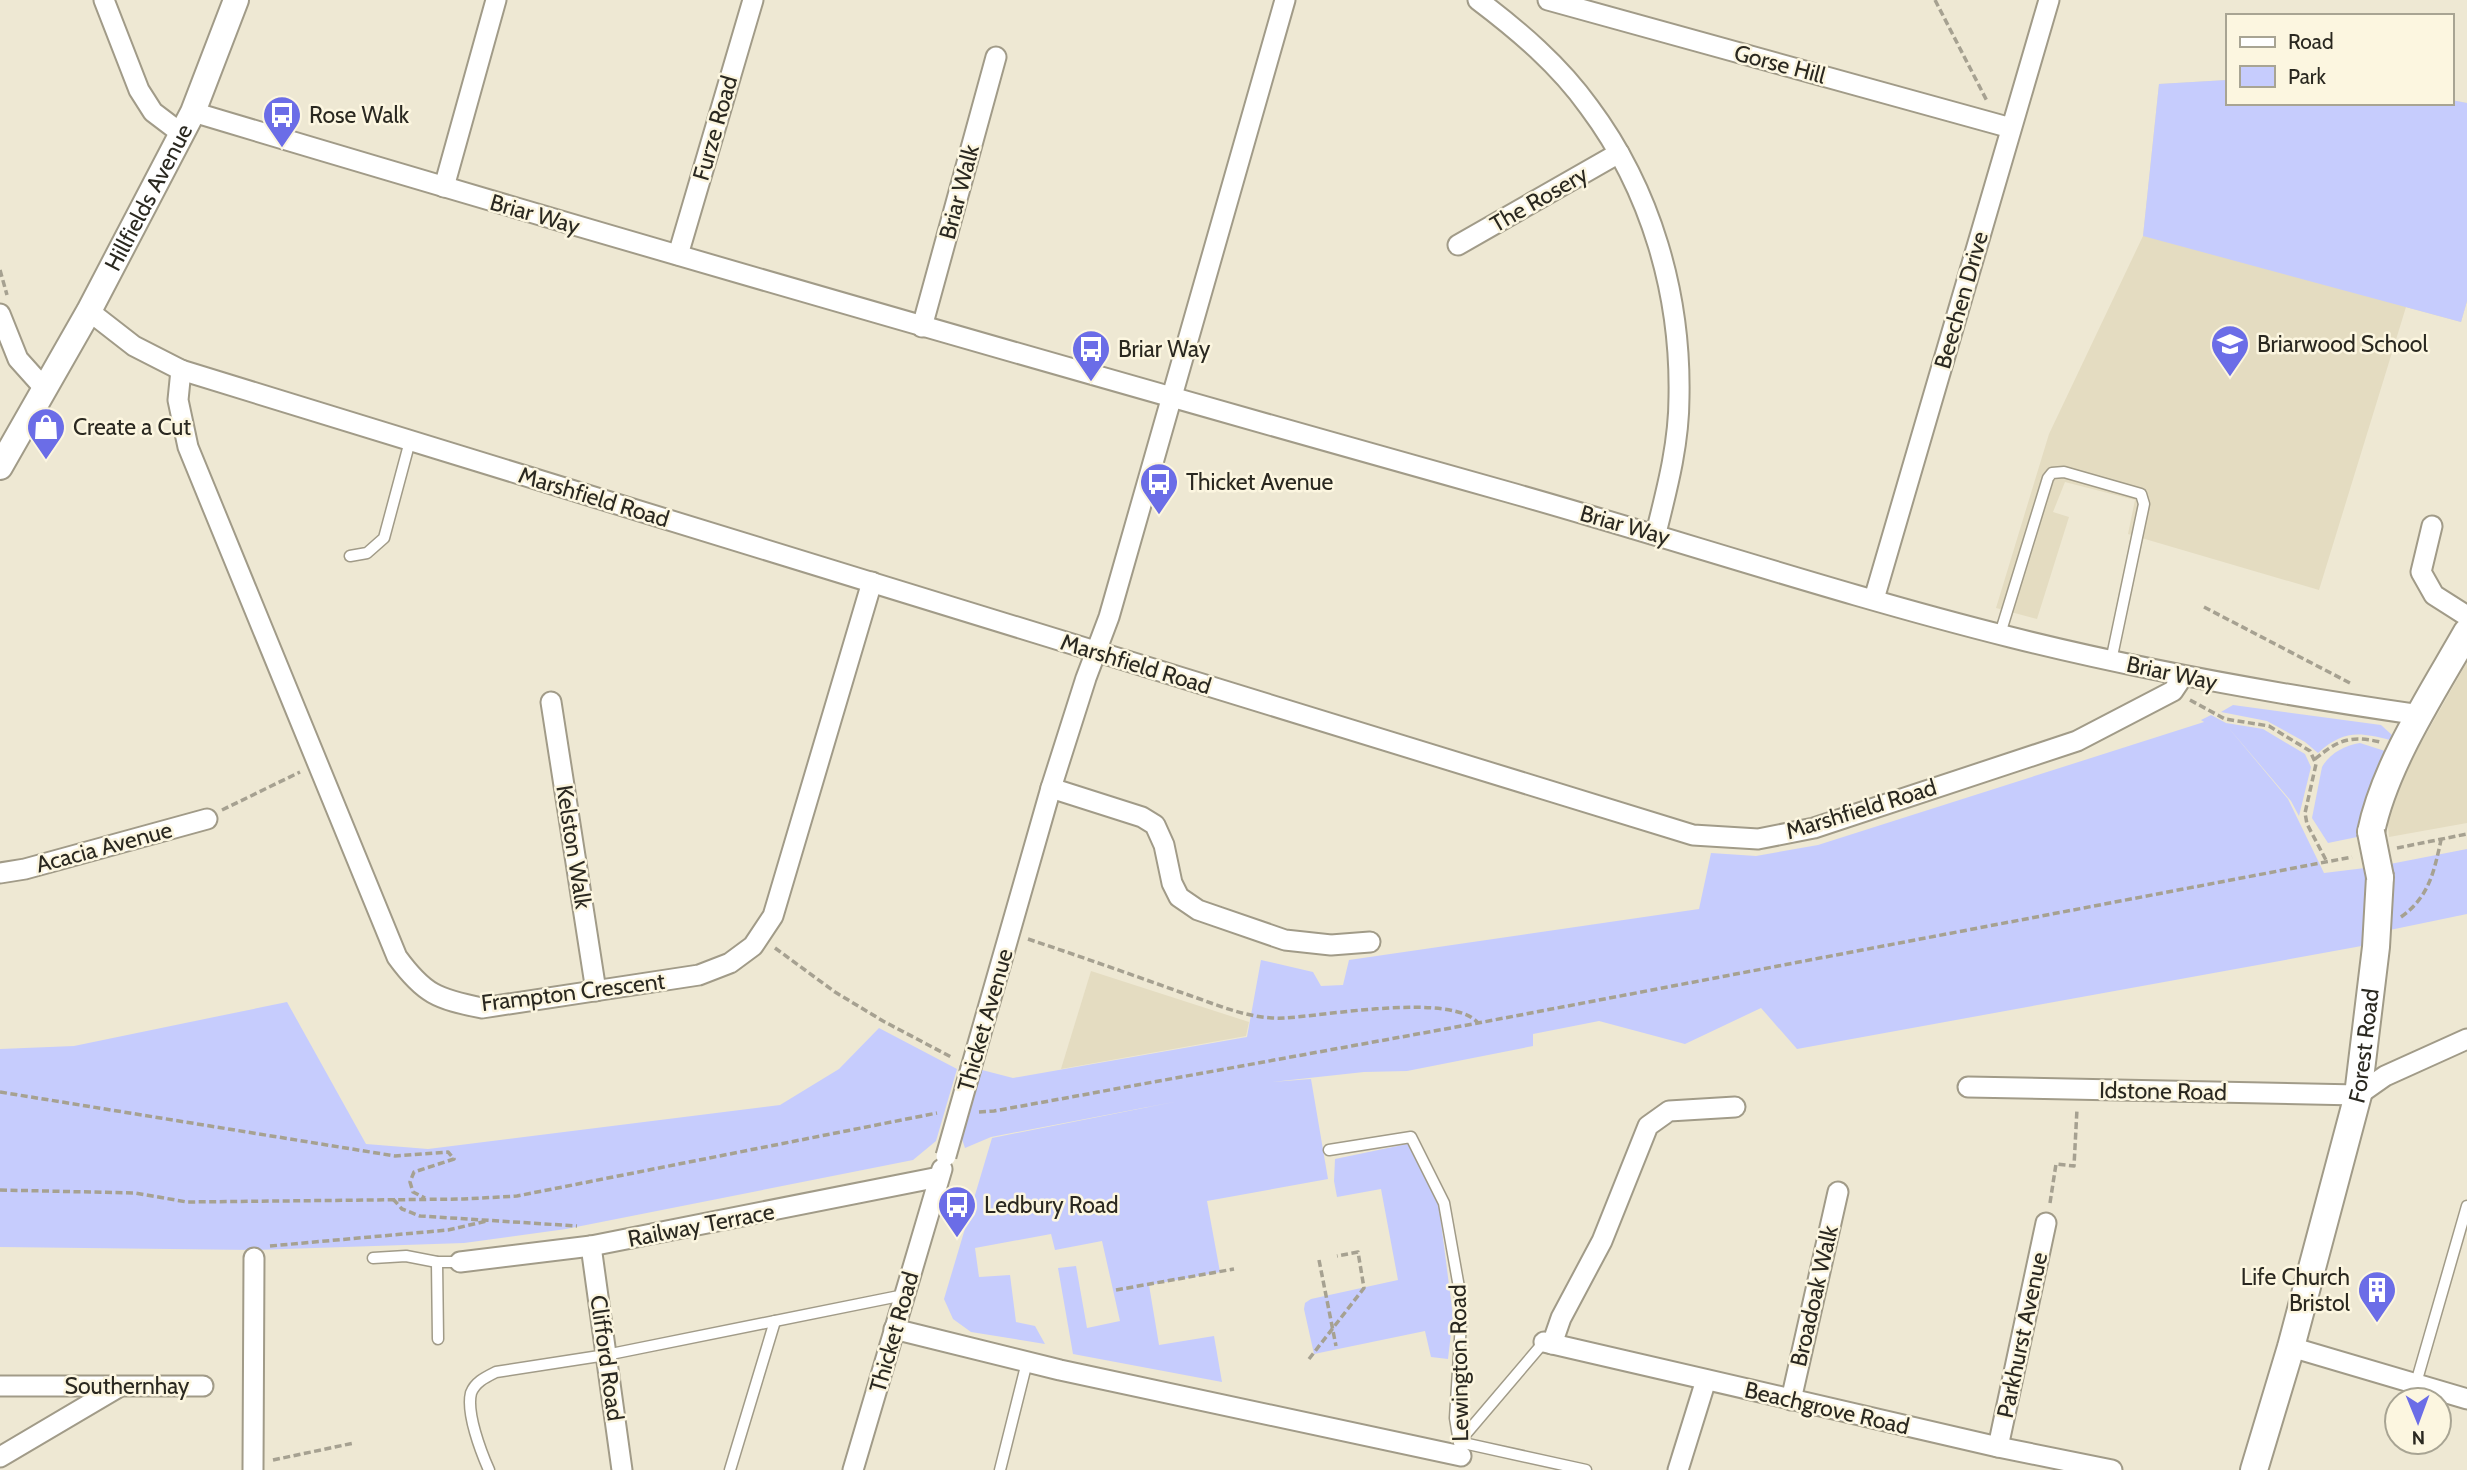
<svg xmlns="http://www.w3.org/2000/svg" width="2467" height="1470" viewBox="0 0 2467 1470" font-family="Cabin,sans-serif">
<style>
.built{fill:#e4dcc1}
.green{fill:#c6ccfd}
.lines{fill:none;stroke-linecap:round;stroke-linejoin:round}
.service-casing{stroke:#a19b88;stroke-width:13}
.minor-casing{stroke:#a19b88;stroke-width:23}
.tertiary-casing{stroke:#a19b88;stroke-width:28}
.secondary-casing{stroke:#a19b88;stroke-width:30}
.path{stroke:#a6a191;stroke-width:3.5;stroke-dasharray:7 3.5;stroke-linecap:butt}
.service{stroke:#fff;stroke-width:10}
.minor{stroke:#fff;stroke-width:19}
.tertiary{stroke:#fff;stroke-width:24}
.secondary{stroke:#fff;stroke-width:26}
.minor-bridge-casing{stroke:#a19b88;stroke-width:23;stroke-linecap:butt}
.secondary-bridge-casing{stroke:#a19b88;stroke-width:30;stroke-linecap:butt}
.minor-bridge{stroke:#fff;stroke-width:19}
.secondary-bridge{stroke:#fff;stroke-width:26}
.labels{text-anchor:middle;stroke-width:5;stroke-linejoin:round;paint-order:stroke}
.street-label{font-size:23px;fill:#2a2820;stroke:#fcf6e0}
.poi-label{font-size:23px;fill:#2a2820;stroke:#fcf6e0;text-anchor:start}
</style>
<rect width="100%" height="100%" fill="#eee8d3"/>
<!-- built -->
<g class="built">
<polygon points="2227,80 2227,103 2451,103 2451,100 2467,103 2467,301 2461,322 2406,307 2319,590 2128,534 2135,500 2065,482 2053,512 2069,517 2037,619 1996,608 2049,434 2143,236 2159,84"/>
<polygon points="2467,662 2467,823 2389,837 2386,805"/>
<polygon points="1091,971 1249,1022 1246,1036 1061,1069"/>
</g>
<!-- green -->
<g class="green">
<polygon points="2227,80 2227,103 2451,103 2451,100 2467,103 2467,301 2461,322 2143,236 2159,84"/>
<path d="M2233,705L2381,725L2392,735L2390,740C2359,732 2343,730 2318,753L2305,742L2267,721L2221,712Z"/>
<polygon points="2211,715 2226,723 2263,729 2305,754 2311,767 2299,816 2291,801 2227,726 2288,799 2324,873 2365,868 2367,945 1797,1049 1761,1008 1685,1044 1599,1021 1533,1034 1533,1046 1407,1071 1364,1072 1272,1082 1311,1079 1328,1179 1207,1201 1220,1272 1149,1285 1159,1345 1214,1336 1222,1382 1073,1354 1058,1268 1076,1266 1087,1328 1120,1321 1102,1241 1055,1250 1051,1234 975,1248 979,1277 1010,1275 1016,1322 1035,1326 1045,1344 971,1332 953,1319 944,1299 992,1138 1179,1101 991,1137 965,1148 961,1136 982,1070 1013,1078 1247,1037 1261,960 1313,972 1321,986 1343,985 1349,960 1699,909 1711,853 1756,856 1818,845 2204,722 2201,720"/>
<path d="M2360,743L2385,751L2387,758L2362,836L2328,843L2312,818L2322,767C2329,754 2345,745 2360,743Z"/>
<polygon points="2467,849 2467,914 2385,931 2385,865"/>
<polygon points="287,1002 366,1144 428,1149 780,1105 839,1069 879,1028 957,1069 936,1141 913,1160 566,1229 464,1243 255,1250 0,1247 0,1049 74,1046"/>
<polygon points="1412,1143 1439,1207 1453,1316 1448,1359 1431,1357 1425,1331 1314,1354 1304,1309 1305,1303 1311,1299 1398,1280 1381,1189 1337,1197 1334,1181 1335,1159"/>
</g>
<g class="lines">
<defs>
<g id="service">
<polyline points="350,556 367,553 384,538 410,441"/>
<polyline points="2000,634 2048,478 2052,473 2064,472 2141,494 2144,504 2111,661"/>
<polyline points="1329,1150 1411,1137 1444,1203 1460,1293 1461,1323 1455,1418 1459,1442"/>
<polyline points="373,1258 406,1256 437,1262 460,1262"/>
<polyline points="437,1262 438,1339"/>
<polyline points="2416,1383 2467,1206"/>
<polyline points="1459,1442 1544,1342"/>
<polyline points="1459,1442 1586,1470"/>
<path d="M489,1470C481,1452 466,1413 471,1393C475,1382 486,1377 496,1372L606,1355L904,1295"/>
<polyline points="730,1470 775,1321"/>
<polyline points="1000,1470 1027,1362"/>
</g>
<g id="minor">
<polyline points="104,0 139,90 153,112 182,134"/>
<path d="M1478,0C1519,31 1559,65 1589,107C1651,190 1681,294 1679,397C1679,444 1667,489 1656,533"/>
<polyline points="1548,0 2011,128"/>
<path d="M193,112C630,243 1069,369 1508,492C1675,539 1842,595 2010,637C2145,671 2282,695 2420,715"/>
<polyline points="444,187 496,0"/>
<polyline points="1458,245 1619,153"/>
<polyline points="678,255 753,0"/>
<polyline points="89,311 134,346 181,370 1693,835 1758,839 1814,828 2077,741 2173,691 2183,676"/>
<polyline points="0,314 18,359 44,388"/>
<polyline points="922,327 996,57"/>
<path d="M181,370L178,400L188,447L397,957C424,994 437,999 482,1008L699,975L730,963L753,946L773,916L872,582"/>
<polyline points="2432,526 2421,572 2434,595 2467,616"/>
<polyline points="1874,599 2049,0"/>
<polyline points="551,702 596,991"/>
<polyline points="1051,788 1142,817 1155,825 1164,845 1172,883 1179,897 1198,910 1285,940 1331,945 1370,942"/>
<polyline points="0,873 25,869 207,819"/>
<polyline points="971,1068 1051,788 1086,678 1109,617 1285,0"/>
<polyline points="1968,1087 2358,1095 2385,1076 2467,1039"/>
<polyline points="591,1246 622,1470"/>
<polyline points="460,1262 591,1246 939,1177"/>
<polyline points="894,1329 1060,1370 1461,1456"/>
<polyline points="1544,1342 1998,1447 2112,1470"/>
<polyline points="1552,1344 1561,1318 1602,1241 1648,1126 1669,1111 1735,1107"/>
<polyline points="2291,1347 2467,1399"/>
<polyline points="0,1386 203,1386"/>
<polyline points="1791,1400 1838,1192"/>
<polyline points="1998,1447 2046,1223"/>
<polyline points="0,1457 117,1388"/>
<polyline points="253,1470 254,1258"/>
<polyline points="853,1470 942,1169"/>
<polyline points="1678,1470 1706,1380"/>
</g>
<g id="tertiary">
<path id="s1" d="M0,467L89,311L193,112L236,0"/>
</g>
<g id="secondary">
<path d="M2371,832C2385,764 2433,692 2467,632"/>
<path id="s2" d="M2254,1470L2291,1347L2358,1095L2376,947L2380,877"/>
</g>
</defs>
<!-- service casing -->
<use href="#service" class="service-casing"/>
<!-- minor casing -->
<use href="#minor" class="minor-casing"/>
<!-- tertiary casing -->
<use href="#tertiary" class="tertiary-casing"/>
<!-- secondary casing -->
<use href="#secondary" class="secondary-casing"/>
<!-- path -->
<g class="path">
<polyline points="1935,0 1987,101"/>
<polyline points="0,270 7,295"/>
<polyline points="2204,607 2350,683"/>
<polyline points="2190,700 2225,719 2269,726 2310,751 2316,764 2305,813 2307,824 2327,862"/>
<path d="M2315,759C2338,740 2350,735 2380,742"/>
<polyline points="222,810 300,772"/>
<polyline points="2397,848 2467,834"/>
<path d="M2401,917C2429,897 2434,872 2441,840"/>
<path d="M1028,939C1079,956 1130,974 1180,992C1213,1003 1249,1020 1284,1018C1324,1016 1452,992 1478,1023"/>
<polyline points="775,948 835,992 883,1021 953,1058"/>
<polyline points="0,1092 395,1156 448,1152 454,1159 414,1172 410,1182 413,1192 425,1198"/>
<polyline points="979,1112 994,1111 1478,1023 2352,857"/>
<polyline points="0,1190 135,1193 187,1202 464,1199 517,1196 937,1113"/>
<polyline points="393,1199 402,1209 420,1216 577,1226"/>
<polyline points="2050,1203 2056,1164 2074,1166 2077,1109"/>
<polyline points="270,1246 448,1230 487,1221"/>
<polyline points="1319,1260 1336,1346"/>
<polyline points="1116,1290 1234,1269"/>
<polyline points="1309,1359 1364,1288 1358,1252 1337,1256"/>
<polyline points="273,1460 354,1443"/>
</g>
<!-- service -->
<use href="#service" class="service"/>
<!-- minor -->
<use href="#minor" class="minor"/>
<!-- tertiary -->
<use href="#tertiary" class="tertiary"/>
<!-- secondary -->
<use href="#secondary" class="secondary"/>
<defs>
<polyline id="minor-bridge" points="946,1156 971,1068"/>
<polyline id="secondary-bridge" points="2371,832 2380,877"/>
</defs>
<!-- minor-bridge casing -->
<use href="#minor-bridge" class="minor-bridge-casing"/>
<!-- secondary-bridge casing -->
<use href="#secondary-bridge" class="secondary-bridge-casing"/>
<!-- minor-bridge -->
<use href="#minor-bridge" class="minor-bridge"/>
<!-- secondary-bridge -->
<use href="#secondary-bridge" class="secondary-bridge"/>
</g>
<!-- icons -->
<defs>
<symbol id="bus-pin" viewBox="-11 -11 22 30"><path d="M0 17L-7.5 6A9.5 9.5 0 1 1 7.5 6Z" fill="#6b6de7" stroke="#fcf6e0"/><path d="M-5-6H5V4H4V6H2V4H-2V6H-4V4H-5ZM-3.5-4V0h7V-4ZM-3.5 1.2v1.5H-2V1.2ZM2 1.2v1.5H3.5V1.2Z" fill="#fff"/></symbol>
<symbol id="school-pin" viewBox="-11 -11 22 30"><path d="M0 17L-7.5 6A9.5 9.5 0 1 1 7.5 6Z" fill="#6b6de7" stroke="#fcf6e0"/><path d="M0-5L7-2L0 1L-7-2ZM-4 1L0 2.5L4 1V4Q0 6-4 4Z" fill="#fff"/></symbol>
<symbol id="shop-pin" viewBox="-11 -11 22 30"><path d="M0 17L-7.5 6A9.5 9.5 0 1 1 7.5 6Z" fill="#6b6de7" stroke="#fcf6e0"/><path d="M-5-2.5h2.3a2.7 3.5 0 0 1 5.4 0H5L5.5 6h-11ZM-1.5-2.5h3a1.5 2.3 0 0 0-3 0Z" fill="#fff"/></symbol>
<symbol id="building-pin" viewBox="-11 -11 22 30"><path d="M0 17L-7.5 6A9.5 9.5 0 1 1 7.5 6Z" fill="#6b6de7" stroke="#fcf6e0"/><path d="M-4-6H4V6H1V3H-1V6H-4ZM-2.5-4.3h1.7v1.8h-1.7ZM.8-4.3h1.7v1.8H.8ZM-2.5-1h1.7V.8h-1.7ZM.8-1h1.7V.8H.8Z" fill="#fff"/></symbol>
</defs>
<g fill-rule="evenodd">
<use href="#bus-pin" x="260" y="93" width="44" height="60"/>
<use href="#school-pin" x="2208" y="322" width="44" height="60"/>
<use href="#bus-pin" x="1069" y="327" width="44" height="60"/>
<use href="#shop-pin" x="24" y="405" width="44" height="60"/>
<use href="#bus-pin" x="1137" y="460" width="44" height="60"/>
<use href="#bus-pin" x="935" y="1183" width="44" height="60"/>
<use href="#building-pin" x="2355" y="1268" width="44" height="60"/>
</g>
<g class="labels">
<!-- street labels -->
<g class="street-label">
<text transform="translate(1780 64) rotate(15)" y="8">Gorse Hill</text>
<text transform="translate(715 128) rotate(-74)" y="8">Furze Road</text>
<text transform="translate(959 192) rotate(-75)" y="8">Briar Walk</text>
<text dy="8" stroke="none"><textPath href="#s1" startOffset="308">Hillfields Avenue</textPath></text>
<text transform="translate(1539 199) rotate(-30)" y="8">The Rosery</text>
<text transform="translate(535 214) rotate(16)" y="8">Briar Way</text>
<text transform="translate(1961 300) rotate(-74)" y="8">Beechen Drive</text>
<text transform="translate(594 497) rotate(17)" y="8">Marshfield Road</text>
<text transform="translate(1625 525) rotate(16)" y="8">Briar Way</text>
<text transform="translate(1136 664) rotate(17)" y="8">Marshfield Road</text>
<text transform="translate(2172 673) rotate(12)" y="8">Briar Way</text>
<text transform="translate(1861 809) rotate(-17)" y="8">Marshfield Road</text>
<text transform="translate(104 847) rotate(-15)" y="8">Acacia Avenue</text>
<text transform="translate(574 847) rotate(81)" y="8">Kelston Walk</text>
<text transform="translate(573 992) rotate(-7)" y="8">Frampton Crescent</text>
<text transform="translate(985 1020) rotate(-74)" y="8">Thicket Avenue</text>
<text dy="8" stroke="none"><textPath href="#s2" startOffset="439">Forest Road</textPath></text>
<text transform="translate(2163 1091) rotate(1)" y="8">Idstone Road</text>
<text transform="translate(701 1225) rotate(-11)" y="8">Railway Terrace</text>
<text transform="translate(1814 1296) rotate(-77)" y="8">Broadoak Walk</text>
<text transform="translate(894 1332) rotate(-74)" y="8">Thicket Road</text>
<text transform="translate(2022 1335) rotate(-78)" y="8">Parkhurst Avenue</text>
<text transform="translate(607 1358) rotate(82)" y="8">Clifford Road</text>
<text transform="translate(1459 1363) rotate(-91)" y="8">Lewington Road</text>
<text x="127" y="1394">Southernhay</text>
<text transform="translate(1827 1408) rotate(13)" y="8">Beachgrove Road</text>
</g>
<!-- poi labels -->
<g class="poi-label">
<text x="309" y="123">Rose Walk</text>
<text x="2257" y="352">Briarwood School</text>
<text x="1118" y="357">Briar Way</text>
<text x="73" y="435">Create a Cut</text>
<text x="1186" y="490">Thicket Avenue</text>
<text x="984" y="1213">Ledbury Road</text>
<text x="2350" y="1285" text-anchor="end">Life Church<tspan x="2350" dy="26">Bristol</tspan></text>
</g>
</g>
<!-- legend -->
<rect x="2226" y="14" width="228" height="91" fill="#fcf6e0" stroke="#a8a493" stroke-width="2"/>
<rect x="2240" y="37" width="35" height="10" fill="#ffffff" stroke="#a8a493" stroke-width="2"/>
<text x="2288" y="49" font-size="21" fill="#2a2820">Road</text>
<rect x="2240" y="66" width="35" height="21" fill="#c6ccfd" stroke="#a8a493" stroke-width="2"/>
<text x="2288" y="84" font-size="21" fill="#2a2820">Park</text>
<!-- north arrow -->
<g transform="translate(2418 1421) rotate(179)"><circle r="33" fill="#fcf6e0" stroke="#a8a493" stroke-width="2"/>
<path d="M0-5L12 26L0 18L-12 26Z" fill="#6b6de7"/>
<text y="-10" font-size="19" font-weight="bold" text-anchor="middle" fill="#2a2820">N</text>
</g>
</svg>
